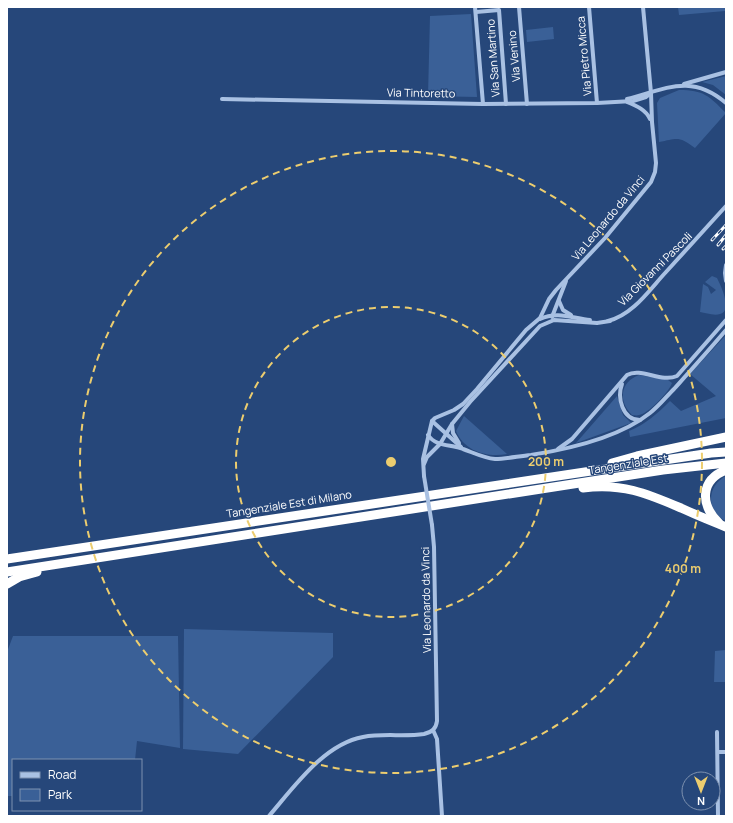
<svg xmlns="http://www.w3.org/2000/svg" width="733" height="823" viewBox="0 0 733 823" font-family="Manrope,sans-serif">
<style>
.green{fill:#3a6097}
.lines{fill:none;stroke-linecap:round;stroke-linejoin:round}
.minor{stroke:#a9c1e3;stroke-width:4}
.motorway{stroke:#fff;stroke-width:9}
.rail-casing{stroke:#fff;stroke-width:3}
.rail{stroke:#26477a;stroke-width:1.5;stroke-dasharray:4.5;stroke-linecap:butt}
.minor-bridge{stroke:#a9c1e3;stroke-width:4}
.ring{fill:none;stroke:#eccd6f;stroke-width:2;stroke-dasharray:7 5}
.labels{text-anchor:middle;stroke-width:3;stroke-linejoin:round;paint-order:stroke}
.street-label{font-size:11px;fill:#fff;stroke:#26477a}
.centre{fill:#eccd6f;stroke:#26477a;stroke-width:2}
.ring-label{font-size:12px;text-anchor:middle;font-weight:bold;fill:#eccd6f;stroke:#26477a;stroke-width:3;stroke-linejoin:round;paint-order:stroke}
</style>
<rect width="100%" height="100%" fill="#26477a"/>
<!-- green -->
<g class="green">
<polygon points="678,7 726,7 726,18 725,11 679,15"/>
<polygon points="471,14 477,97 428,96 430,16"/>
<polygon points="553,27 554,39 527,42 526,30"/>
<polygon points="726,76 726,95 713,85 702,82"/>
<path d="M679,90C704,90 709,96 726,113L695,148C679,136 678,138 659,142L657,103L660,98Z"/>
<path d="M712,276L717,278C721,286 733,311 720,314C714,316 706,313 700,312L703,284L708,287L711,294L716,290L705,282Z"/>
<path d="M726,335V418L630,437L629,431C646,424 657,414 670,401L681,411L716,396L690,374Z"/>
<path d="M639,375L668,380L672,383C669,392 648,414 639,415C637,416 634,415 632,415C618,401 620,382 639,375Z"/>
<polygon points="617,396 623,415 631,423 576,443"/>
<path d="M464,416L507,454C487,458 464,451 456,431Z"/>
<path d="M726,476V521C706,512 706,486 726,476Z"/>
<polygon points="184,629 333,633 333,657 238,754 183,749"/>
<polygon points="13,636 178,636 180,748 137,741 135,760 13,760 13,796 7,796 7,652"/>
<polygon points="726,650 726,682 714,682 715,651"/>
</g>
<g class="lines">
<!-- minor -->
<g class="minor">
<polyline points="475,7 483,104"/>
<polyline points="519,7 527,104"/>
<polyline points="589,7 597,103"/>
<polyline points="476,12 499,10 506,104"/>
<polyline points="684,84 726,72"/>
<polyline points="222,99 483,104 597,103 633,101 646,97 651,93"/>
<path d="M627,99C666,89 691,73 726,103"/>
<path d="M627,102C637,106 646,110 650,119"/>
<polyline points="726,265 725,273 726,281"/>
<polyline points="559,301 563,310 571,315"/>
<polyline points="552,317 566,281"/>
<path d="M540,319C557,311 572,318 590,320"/>
<path d="M608,321C633,315 650,289 666,272C686,250 706,228 726,206"/>
<path d="M622,384C617,397 622,420 640,420"/>
<polyline points="432,421 461,447"/>
<polyline points="452,424 453,433 459,443"/>
<path d="M428,435C436,447 451,444 463,449C474,453 484,458 495,459C507,459 519,456 531,455C569,449 620,437 650,413C659,406 666,397 674,389C691,370 709,350 726,330"/>
<path d="M558,449L572,439L627,375C641,367 661,383 677,376L726,320"/>
<polyline points="424,464 427,457 440,444 452,424 470,402 540,326 554,320 597,323 610,321"/>
<polyline points="424,476 423,459 432,421 435,418 454,410 463,404 477,389 526,330 540,318 549,299 556,290 605,238 651,182 655,172 656,163 652,122 651,93 643,7"/>
<polyline points="433,730 437,739 442,816"/>
<polyline points="717,732 718,816"/>
<polyline points="718,752 726,752"/>
<path d="M269,816C294,787 324,744 363,737C383,733 404,737 424,734C432,732 436,729 437,721L434,547L432,525"/>
</g>
<!-- motorway -->
<g class="motorway">
<polyline points="612,463 637,456 726,437"/>
<path d="M583,488C622,483 646,493 681,508C696,515 711,521 726,527"/>
<path d="M719,523C700,505 700,480 726,470"/>
<polyline points="7,559 711,453 726,452"/>
<polyline points="7,572 663,470 726,463"/>
<polyline points="7,584 19,577 37,572"/>
</g>
<defs>
<g id="rail">
<polyline points="712,240 726,225"/>
<polyline points="718,245 726,235"/>
<polyline points="723,249 726,246"/>
</g>
</defs>
<!-- rail casing -->
<use href="#rail" class="rail-casing"/>
<!-- rail -->
<use href="#rail" class="rail"/>
<!-- minor-bridge -->
<polyline class="minor-bridge" points="424,476 432,525"/>
</g>
<!-- distance rings -->
<g class="ring">
<circle cx="391" cy="462" r="155"/>
<circle cx="391" cy="462" r="311"/>
</g>
<g class="labels">
<!-- street labels -->
<g class="street-label">
<text transform="translate(514 56) rotate(-95)" y="4">Via Venino</text>
<text transform="translate(584 56) rotate(-95)" y="4">Via Pietro Micca</text>
<text transform="translate(493 58) rotate(-94)" y="4">Via San Martino</text>
<text transform="translate(421 93) rotate(1)" y="4">Via Tintoretto</text>
<text transform="translate(608 218) rotate(-50)" y="4">Via Leonardo da Vinci</text>
<text transform="translate(655 269) rotate(-45)" y="4">Via Giovanni Pascoli</text>
<text transform="translate(628 464) rotate(-9)" y="4">Tangenziale Est</text>
<text transform="translate(289 504) rotate(-9)" y="4">Tangenziale Est di Milano</text>
<text transform="translate(426 600) rotate(-91)" y="4">Via Leonardo da Vinci</text>
</g>
</g>
<circle cx="391" cy="462" r="6" class="centre"/>
<g class="ring-label">
<text x="546" y="466">200 m</text>
<text x="683" y="573">400 m</text>
</g>
<!-- border -->
<rect width="733" height="823" fill="none" stroke="#ffffff" stroke-width="16"/>
<!-- legend -->
<rect x="12" y="759" width="130" height="52" fill="#26477a" stroke="#7d91af"/>
<rect x="20" y="772" width="20" height="6" fill="#a9c1e3" stroke="#7d91af"/>
<text x="48" y="779" font-size="12" fill="#ffffff">Road</text>
<rect x="20" y="789" width="20" height="12" fill="#3a6097" stroke="#7d91af"/>
<text x="48" y="799" font-size="12" fill="#ffffff">Park</text>
<!-- north arrow -->
<g transform="translate(701 791) rotate(180)"><circle r="19" fill="#26477a" stroke="#7d91af"/>
<path d="M0-3L7 15L0 10L-7 15Z" fill="#eccd6f"/>
<text y="-6" font-size="11" font-weight="bold" text-anchor="middle" fill="#ffffff">N</text>
</g>
</svg>
